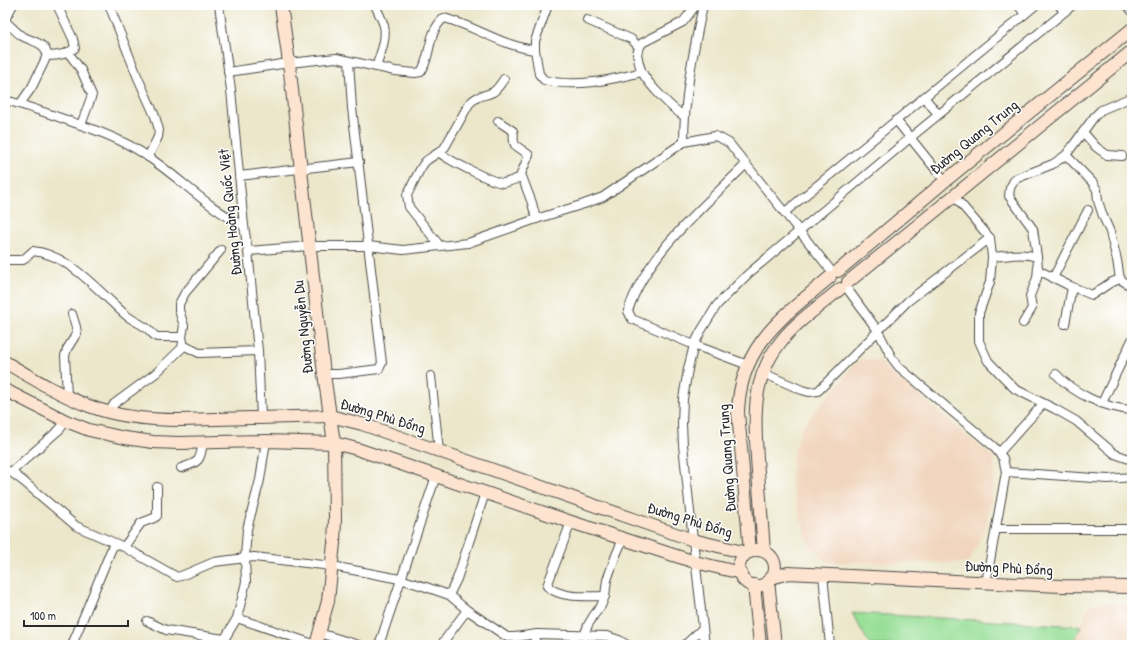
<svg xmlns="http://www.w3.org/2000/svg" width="1137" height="650" viewBox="0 0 1137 650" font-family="'Patrick Hand',sans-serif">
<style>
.built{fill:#f1d5bd}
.green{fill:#99df98;stroke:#628562}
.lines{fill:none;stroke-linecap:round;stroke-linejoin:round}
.street-casing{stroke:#484743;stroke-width:10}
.secondary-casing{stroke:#484743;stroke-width:14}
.street{stroke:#fff;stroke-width:8}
.secondary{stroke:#fde4d1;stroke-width:12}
.labels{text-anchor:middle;stroke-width:3;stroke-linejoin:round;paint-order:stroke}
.street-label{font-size:15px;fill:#2b2b2b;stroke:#fff}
</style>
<rect width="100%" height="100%" fill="#fff"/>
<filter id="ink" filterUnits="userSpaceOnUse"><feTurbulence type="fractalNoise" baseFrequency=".025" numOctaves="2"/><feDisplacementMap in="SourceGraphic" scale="8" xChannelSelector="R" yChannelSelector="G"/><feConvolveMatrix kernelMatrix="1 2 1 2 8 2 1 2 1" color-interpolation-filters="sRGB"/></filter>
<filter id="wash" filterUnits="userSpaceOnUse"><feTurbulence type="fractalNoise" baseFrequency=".012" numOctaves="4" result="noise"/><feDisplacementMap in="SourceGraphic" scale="16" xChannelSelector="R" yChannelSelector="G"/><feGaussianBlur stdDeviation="0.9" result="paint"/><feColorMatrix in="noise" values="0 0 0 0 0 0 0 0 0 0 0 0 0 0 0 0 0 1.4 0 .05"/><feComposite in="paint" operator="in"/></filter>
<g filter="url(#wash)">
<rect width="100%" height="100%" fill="#ece7cb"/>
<!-- built -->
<g class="built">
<polygon points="859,359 879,361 993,458 995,473 986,527 968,563 826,562 809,545 791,483 793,454 803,426"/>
<polygon points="1090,603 1132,604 1132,645 1073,645"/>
</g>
<!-- green -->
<polygon class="green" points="852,613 1081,626 1073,645 870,645"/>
</g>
<g filter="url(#ink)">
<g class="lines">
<defs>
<g id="street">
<polyline points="109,5 138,78 155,116 159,130 158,137 148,157"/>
<polyline points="219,5 231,90 244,226 248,251 258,351 261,417"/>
<path d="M375,5C378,12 382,19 384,26C387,39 380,55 376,67"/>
<path d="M548,5L535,41V50L539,74L544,80C576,88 611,80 642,72"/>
<polyline points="1018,5 1025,14"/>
<polyline points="1059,5 1064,12"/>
<polyline points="1127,5 1132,11"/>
<polyline points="5,19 13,5"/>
<polyline points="587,20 631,39 639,47"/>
<path d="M5,21C11,26 16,32 22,36C33,42 52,44 45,60L32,87L20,104"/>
<polyline points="68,52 81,70 92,95 81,125"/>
<path d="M47,56C56,56 68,54 75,48L73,39L58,7"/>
<path d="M228,72L289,63L336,58L395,71L415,73L421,72C431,58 427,32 444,18C475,26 502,46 535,50"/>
<polyline points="924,97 938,114"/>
<path d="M5,100C31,107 55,116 81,125C104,133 127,142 147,156C180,178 208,208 244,226"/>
<path d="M684,116C672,109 648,84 642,72C639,66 638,59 637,53L642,43L683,22L696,5"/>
<polyline points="896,120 945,181"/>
<path d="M498,121L513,131C515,135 512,140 515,145L529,155L521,174L532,203L536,219"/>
<polyline points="1083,132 1096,147 1107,155 1122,156"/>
<path d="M684,142C684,95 694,50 703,5"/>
<path d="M440,153C448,160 494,183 503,183C509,182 516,179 521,177"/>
<polyline points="1066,155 1093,183 1097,190 1098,201 1103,216 1110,232 1117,260 1120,279"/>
<path d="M746,164C704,207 647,252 628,311L632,319L694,345L748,365"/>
<polyline points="239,176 359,162"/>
<polyline points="785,212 1036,5"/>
<polyline points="990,238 992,257 990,282 979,313 979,341 988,361 1015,389 1055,409 1076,421 1115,454 1132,460"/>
<path d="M440,246L409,207L407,195C412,186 419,169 425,162C431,156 439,154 445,147L469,104C478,94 483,97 493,92C498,89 501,83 504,79"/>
<polyline points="248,251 309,246 368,246 403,250 468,243 536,219 584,204 603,197 684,142 715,136 720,138 729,143 833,273"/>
<path d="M992,257C1008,256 1022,252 1037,257L1038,268L1037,278L1030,296L1032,308L1023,323"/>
<polyline points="1037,257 1033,229 1009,196 1010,188 1015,179 1053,164 1066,155 1094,117 1101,110 1132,97"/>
<path d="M5,260H23L33,251C69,254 101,294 127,316C134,321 141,324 148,329C151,332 153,335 157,337H182"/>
<polyline points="1038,270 1068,285 1092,295 1110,283 1120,279 1132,287"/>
<polyline points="1053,278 1088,210"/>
<polyline points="846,287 878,331 892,358 899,367 993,446 1003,458 1006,472 986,583"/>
<polyline points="1065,324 1072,287"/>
<polyline points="183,345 199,353 258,351"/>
<polyline points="763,373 802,390 809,392 818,391 908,301 990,238 954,196"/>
<polyline points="324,374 339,374 379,369 382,363 352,108 349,61"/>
<path d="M1056,374C1074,394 1105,408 1132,410"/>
<polyline points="431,376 439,451"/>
<polyline points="67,396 65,356 67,349 77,333 76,327 72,314"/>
<polyline points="1102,403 1132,340"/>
<polyline points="109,412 114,404 156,373 182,348 183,342 182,337 184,326 179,310 179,304 185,293 221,250"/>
<polyline points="999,453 1043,404"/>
<path d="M181,468C200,462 200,461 203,442"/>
<polyline points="5,470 11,472 23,481 76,526 124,547 177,577 181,576 214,562 254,557 332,566 400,579 426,587 449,595 467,610"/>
<polyline points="11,472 60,429 66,421"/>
<polyline points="1006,472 1108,479 1132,477"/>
<path d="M571,522L547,586C561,599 587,596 605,596"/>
<polyline points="996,529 1132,529"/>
<polyline points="124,547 141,523 154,518 157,516 157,487"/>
<polyline points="823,575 830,645"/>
<polyline points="449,595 457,579 485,493"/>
<polyline points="237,618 316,645"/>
<polyline points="147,621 166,630 224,639"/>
<polyline points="319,633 359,645"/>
<polyline points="584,636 588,625 594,615 601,606 605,596 607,580 616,555 623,539"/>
<polyline points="72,645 114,543"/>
<polyline points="221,645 237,618 246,582 245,558 247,529 260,480 266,441"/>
<polyline points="379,645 436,476"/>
<polyline points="441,645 467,610 507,637 515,637 537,634 607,636 619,640 627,645"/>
<polyline points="533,645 537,634"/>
<polyline points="685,645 703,628"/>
<polyline points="705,645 693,540 683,445 682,424 683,399 688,369 694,345 701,331 717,305 748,274 910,138 1073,5"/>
</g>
<g id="secondary">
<polyline points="281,5 289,63 324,374 334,443 335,520 334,543 328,601 316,645"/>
<polyline points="838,271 945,181 1132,29"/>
<polyline points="848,282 1132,51"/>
<path d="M5,362C32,378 60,395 89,406C118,417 149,420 180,420L330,416L362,424L693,540L747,553"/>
<polyline points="5,390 66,421 89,430 125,438 153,442 179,443 266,441 334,443 357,449 571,522 695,562 741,573"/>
<circle cx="757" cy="568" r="18"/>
<path d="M764,551C762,525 760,499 758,472C755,426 749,383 779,344C794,323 820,306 840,289"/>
<path d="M750,552L738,412C740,345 783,317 830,277"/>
<polyline points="771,578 788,573 1061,586 1132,587"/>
<polyline points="768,581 775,645"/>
<polyline points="754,585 760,645"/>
</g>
</defs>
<!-- street casing -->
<use href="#street" class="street-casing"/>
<!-- secondary casing -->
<use href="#secondary" class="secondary-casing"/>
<!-- street -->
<use href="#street" class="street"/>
<!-- secondary -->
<use href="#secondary" class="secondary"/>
</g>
</g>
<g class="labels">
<!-- street labels -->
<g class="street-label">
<text transform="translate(974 137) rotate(-39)" y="5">Đường Quang Trung</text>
<text transform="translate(230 212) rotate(-96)" y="5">Đường Hoàng Quốc Việt</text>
<text transform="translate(303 327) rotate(-96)" y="5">Đường Nguyễn Du</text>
<text transform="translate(383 416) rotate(17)" y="5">Đường Phù Đổng</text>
<text transform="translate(727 458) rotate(-94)" y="5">Đường Quang Trung</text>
<text transform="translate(690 520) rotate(17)" y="5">Đường Phù Đổng</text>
<text transform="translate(1009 568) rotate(3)" y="5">Đường Phù Đổng</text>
</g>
</g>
<!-- margin -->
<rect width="1137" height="650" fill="none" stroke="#fff" stroke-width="20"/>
<!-- scale -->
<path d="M24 620v6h104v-6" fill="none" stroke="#2b2b2b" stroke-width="2"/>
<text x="30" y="620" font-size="12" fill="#2b2b2b" stroke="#ffffff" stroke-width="3" paint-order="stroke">100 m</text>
</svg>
